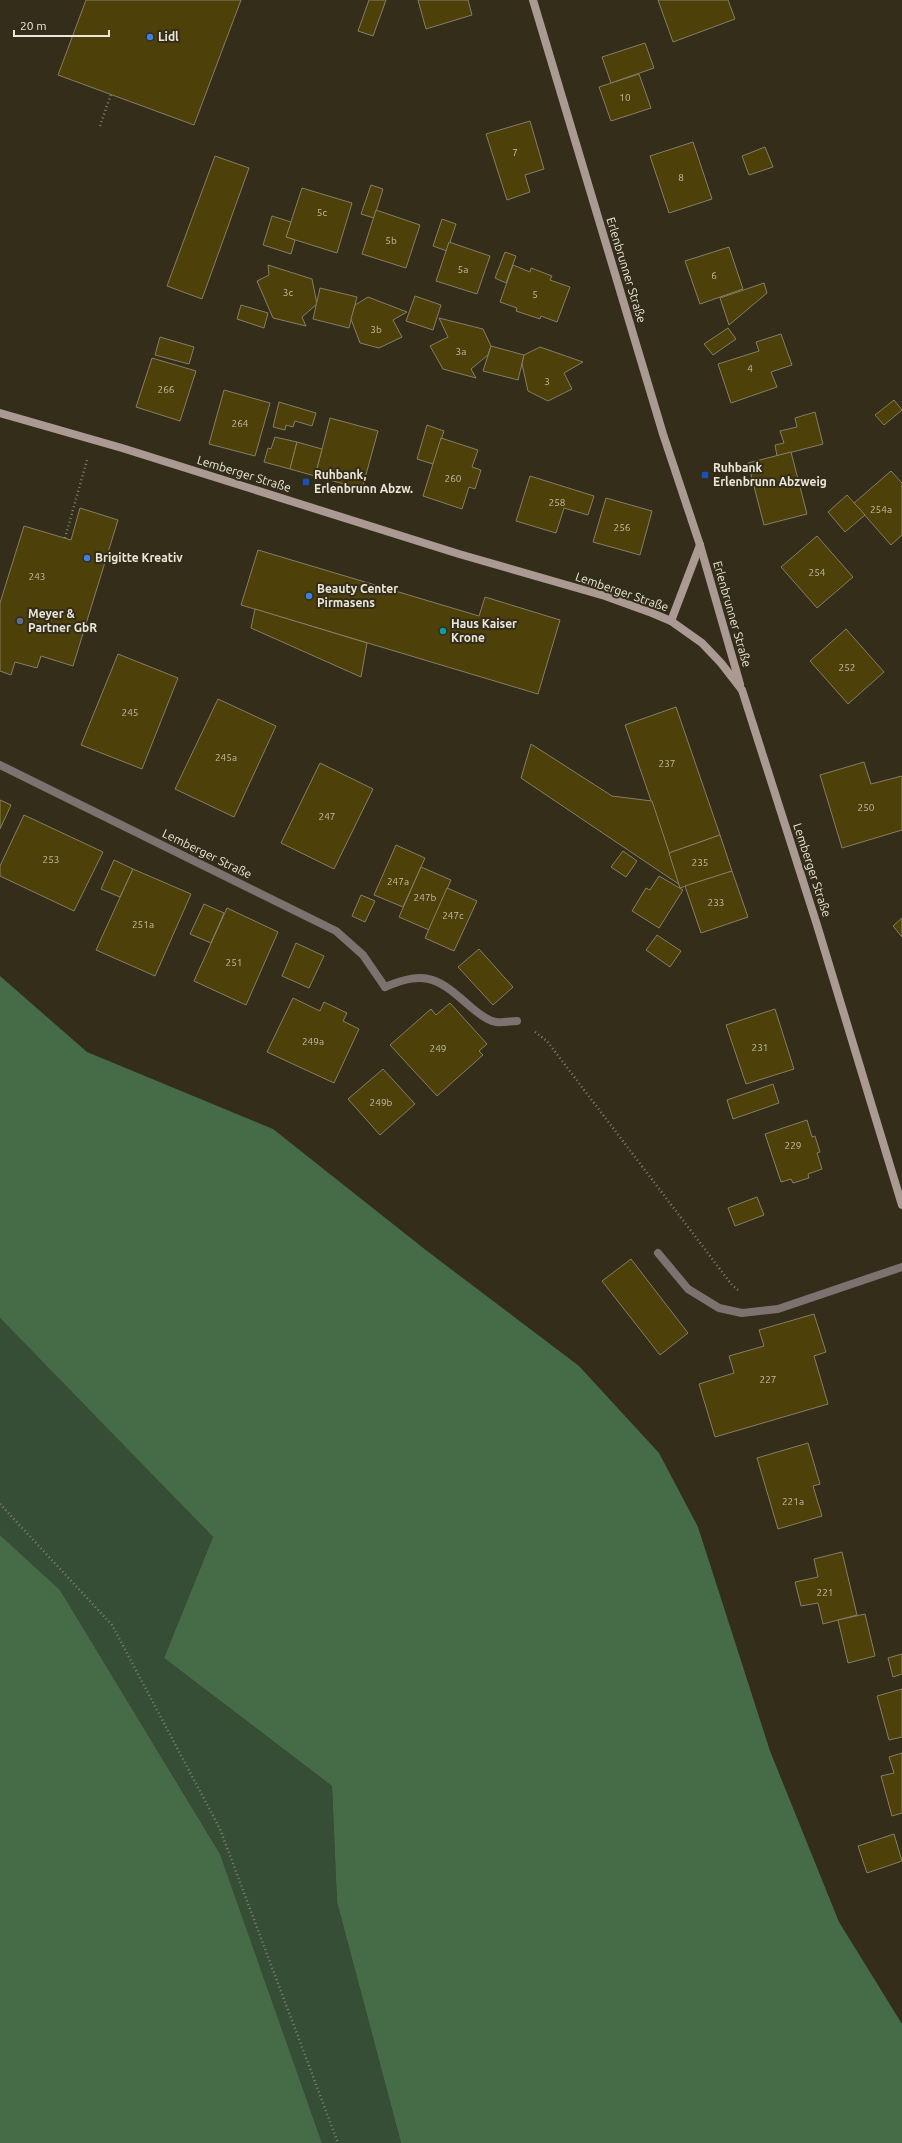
<svg xmlns="http://www.w3.org/2000/svg" width="902" height="2143" viewBox="0 0 902 2143" font-family="Ubuntu,sans-serif">
<style>
.green{fill:#364d36}
.forest{fill:#466c47}
.building{fill:#4d4008;stroke:#857e68}
.lines{fill:none;stroke-linecap:round;stroke-linejoin:round}
.path{stroke:#858070;stroke-width:2.5;stroke-dasharray:1 3;stroke-linecap:butt}
.lane{stroke:#7d726f;stroke-width:8}
.street{stroke:#7d726f;stroke-width:8}
.secondary{stroke:#ab9994;stroke-width:8}
.shop-dot{fill:#3f7fe0;stroke:#332d19;stroke-width:1.5}
.transit-dot{fill:#1a4fb4;stroke:#332d19;stroke-width:1.5}
.service-dot{fill:#5c6f8a;stroke:#332d19;stroke-width:1.5}
.culture-dot{fill:#0f9aa8;stroke:#332d19;stroke-width:1.5}
.labels{text-anchor:middle;stroke-width:4;stroke-linejoin:round;paint-order:stroke}
.number-label{font-size:10px;fill:#c3bda6}
.poi-label{font-size:12px;font-weight:bold;fill:#eae7da;stroke:#332d19;text-anchor:start}
.street-label{font-size:12px;fill:#eae7da;stroke:#332d19}
</style>
<rect width="100%" height="100%" fill="#332d19"/>
<!-- green -->
<polygon class="green" points="0,1318 213,1537 164,1658 332,1786 337,1902 401,2143 322,2143 220,1854 60,1590 0,1535"/>
<!-- forest -->
<g class="forest">
<polygon points="0,976 87,1052 273,1129 427,1251 579,1366 659,1453 698,1527 770,1751 839,1922 902,2024 902,2143 401,2143 337,1902 332,1786 164,1658 213,1537 0,1318"/>
<polygon points="0,1535 60,1590 220,1854 322,2143 0,2143"/>
</g>
<!-- building -->
<g class="building">
<polygon points="86,0 241,0 194,125 58,75"/>
<polygon points="369,0 386,0 373,36 358,31"/>
<polygon points="418,0 468,0 472,15 426,29"/>
<polygon points="658,0 728,0 735,19 673,42"/>
<polygon points="645,43 654,68 611,83 602,57"/>
<polygon points="639,74 651,108 611,121 599,87"/>
<polygon points="530,121 544,169 525,175 530,192 507,200 486,134"/>
<polygon points="693,142 712,199 669,213 650,156"/>
<polygon points="765,147 773,167 749,175 742,156"/>
<polygon points="215,156 249,168 202,299 167,286"/>
<polygon points="371,185 383,189 374,218 361,214"/>
<polygon points="302,188 352,203 337,253 286,237"/>
<polygon points="376,210 420,225 406,268 362,254"/>
<polygon points="272,216 291,222 286,237 295,240 291,254 263,245"/>
<polygon points="442,219 456,224 447,251 433,246"/>
<polygon points="449,242 490,256 477,294 436,281"/>
<polygon points="729,247 743,289 700,304 685,261"/>
<polygon points="505,252 516,256 506,283 495,278"/>
<polygon points="268,265 312,279 317,304 302,317 306,326 273,318 257,281 269,275"/>
<polygon points="513,265 530,272 531,268 552,276 550,280 570,287 557,322 541,316 540,319 516,311 517,308 500,302"/>
<polygon points="764,283 767,293 729,325 720,298"/>
<polygon points="320,288 357,297 349,328 313,319"/>
<polygon points="415,296 441,305 433,330 406,321"/>
<polygon points="368,297 407,312 393,320 402,337 379,348 360,343 351,319 355,305"/>
<polygon points="241,305 268,313 264,328 237,319"/>
<polygon points="439,318 483,329 491,346 488,355 471,369 476,378 443,369 430,346 448,337"/>
<polygon points="728,328 736,339 713,355 704,344"/>
<polygon points="781,334 792,365 771,372 777,387 731,403 718,364 759,351 756,342"/>
<polygon points="160,337 194,347 189,364 155,355"/>
<polygon points="491,346 524,355 518,380 483,371"/>
<polygon points="540,347 583,362 564,373 572,389 548,401 528,391 522,364 524,355"/>
<polygon points="152,358 196,371 180,421 136,407"/>
<polygon points="224,390 270,403 255,456 209,444"/>
<polygon points="894,400 902,410 884,425 875,415"/>
<polygon points="279,402 316,413 312,426 295,421 293,427 286,425 285,430 273,427"/>
<polygon points="815,412 823,444 777,456 775,445 784,443 780,431 797,427 795,418"/>
<polygon points="330,418 378,431 362,489 315,476"/>
<polygon points="427,425 444,431 433,464 417,459"/>
<polygon points="275,437 297,442 290,469 264,462 268,448 271,449"/>
<polygon points="441,438 478,450 472,467 481,470 475,489 469,487 462,509 423,496"/>
<polygon points="297,442 322,449 315,476 290,469"/>
<polygon points="791,452 807,514 764,525 748,463"/>
<polygon points="891,471 902,483 902,535 891,545 854,503"/>
<polygon points="530,476 594,496 588,515 564,508 556,533 516,521"/>
<polygon points="847,495 865,515 845,532 828,512"/>
<polygon points="606,498 652,511 640,555 593,542"/>
<polygon points="80,508 118,520 73,666 41,656 37,668 15,662 11,675 0,671 0,603 24,526 71,540"/>
<polygon points="817,536 853,577 817,608 781,567"/>
<polygon points="258,550 479,616 485,597 560,620 538,694 241,605"/>
<polygon points="255,609 367,643 361,677 251,628"/>
<polygon points="846,629 884,672 848,704 810,661"/>
<polygon points="118,654 178,678 142,769 81,745"/>
<polygon points="218,699 276,726 234,817 175,789"/>
<polygon points="676,707 720,835 669,853 625,725"/>
<polygon points="531,744 612,796 652,801 680,885 521,778"/>
<polygon points="864,762 871,784 902,776 902,830 842,848 820,775"/>
<polygon points="320,763 373,789 334,869 281,843"/>
<polygon points="0,800 11,805 0,829"/>
<polygon points="24,815 103,852 74,911 0,876 0,866"/>
<polygon points="720,835 732,871 680,888 669,853"/>
<polygon points="396,845 425,858 403,907 374,895"/>
<polygon points="623,851 637,861 626,877 611,867"/>
<polygon points="114,860 133,869 120,897 101,889"/>
<polygon points="421,867 451,880 429,930 399,917"/>
<polygon points="133,869 191,894 155,976 96,950"/>
<polygon points="732,871 748,917 701,933 685,886"/>
<polygon points="659,876 683,890 659,928 632,911 646,888 650,890"/>
<polygon points="447,888 477,901 454,951 425,938"/>
<polygon points="361,895 375,901 365,922 352,916"/>
<polygon points="204,904 224,913 211,943 190,934"/>
<polygon points="227,908 278,932 246,1005 194,981"/>
<polygon points="902,918 902,937 893,926"/>
<polygon points="657,935 681,951 670,967 646,950"/>
<polygon points="296,943 324,956 309,988 282,976"/>
<polygon points="479,949 513,987 493,1005 458,967"/>
<polygon points="293,998 320,1011 324,1002 347,1013 343,1021 359,1029 334,1083 267,1052"/>
<polygon points="450,1003 487,1044 479,1051 483,1055 437,1096 390,1045 431,1009 436,1015"/>
<polygon points="775,1009 794,1069 746,1084 726,1025"/>
<polygon points="383,1069 415,1104 380,1135 348,1099"/>
<polygon points="773,1084 779,1103 733,1119 727,1100"/>
<polygon points="807,1120 812,1137 815,1136 820,1152 817,1153 822,1169 808,1174 809,1178 793,1183 791,1179 781,1182 765,1134"/>
<polygon points="757,1197 764,1215 735,1226 728,1208"/>
<polygon points="631,1259 688,1333 660,1355 602,1281"/>
<polygon points="814,1314 826,1352 814,1356 828,1404 715,1437 699,1384 734,1373 729,1356 764,1346 759,1330"/>
<polygon points="808,1443 820,1484 813,1486 822,1516 778,1529 757,1458"/>
<polygon points="842,1552 857,1615 823,1624 818,1603 801,1606 795,1582 818,1577 814,1559"/>
<polygon points="865,1614 875,1656 848,1663 838,1620"/>
<polygon points="902,1654 902,1674 893,1677 888,1658"/>
<polygon points="902,1689 902,1737 889,1740 877,1696"/>
<polygon points="902,1753 902,1813 892,1816 881,1776 894,1773 889,1757"/>
<polygon points="894,1834 902,1861 867,1873 858,1846"/>
</g>
<g class="lines">
<!-- path -->
<g class="path">
<polyline points="100,126 111,94"/>
<polyline points="65,538 87,460"/>
<polyline points="535,1032 547,1041 732,1285 738,1290"/>
<polyline points="0,1504 112,1625 220,1829 338,2143"/>
</g>
<!-- lane -->
<g class="lane">
<path d="M385,987C428,969 439,979 472,1008C478,1013 488,1021 496,1022C503,1023 511,1021 517,1021"/>
<polyline points="658,1253 688,1289 719,1308 742,1313 778,1309 902,1267"/>
</g>
<!-- street -->
<polyline class="street" points="0,765 336,931 363,955 385,987"/>
<!-- secondary -->
<g class="secondary">
<polyline points="533,0 663,434 700,545 740,684"/>
<polyline points="0,413 122,448 459,554 605,596 652,613 671,621 702,643 721,663 742,690 817,925 902,1205"/>
<polyline points="671,621 700,545"/>
</g>
</g>
<!-- markers -->
<g class="shop-dot">
<circle cx="150" cy="37" r="4"/>
<circle cx="87" cy="558" r="4"/>
<circle cx="309" cy="596" r="4"/>
</g>
<g class="transit-dot">
<rect x="701" y="471" width="8" height="8" rx="2"/>
<rect x="302" y="478" width="8" height="8" rx="2"/>
</g>
<circle class="service-dot" cx="20" cy="621" r="4"/>
<circle class="culture-dot" cx="443" cy="631" r="4"/>
<g class="labels">
<!-- number labels -->
<g class="number-label">
<text x="625" y="101">10</text>
<text x="515" y="156">7</text>
<text x="681" y="181">8</text>
<text x="322" y="216">5c</text>
<text x="391" y="244">5b</text>
<text x="463" y="273">5a</text>
<text x="714" y="279">6</text>
<text x="288" y="296">3c</text>
<text x="535" y="298">5</text>
<text x="376" y="333">3b</text>
<text x="461" y="355">3a</text>
<text x="750" y="372">4</text>
<text x="547" y="385">3</text>
<text x="166" y="393">266</text>
<text x="240" y="427">264</text>
<text x="453" y="482">260</text>
<text x="557" y="506">258</text>
<text x="881" y="513">254a</text>
<text x="622" y="531">256</text>
<text x="817" y="576">254</text>
<text x="37" y="580">243</text>
<text x="847" y="671">252</text>
<text x="130" y="716">245</text>
<text x="226" y="761">245a</text>
<text x="667" y="767">237</text>
<text x="866" y="811">250</text>
<text x="327" y="820">247</text>
<text x="51" y="863">253</text>
<text x="700" y="866">235</text>
<text x="398" y="885">247a</text>
<text x="425" y="901">247b</text>
<text x="716" y="906">233</text>
<text x="453" y="919">247c</text>
<text x="143" y="928">251a</text>
<text x="234" y="966">251</text>
<text x="313" y="1045">249a</text>
<text x="760" y="1051">231</text>
<text x="438" y="1052">249</text>
<text x="381" y="1106">249b</text>
<text x="793" y="1149">229</text>
<text x="768" y="1383">227</text>
<text x="793" y="1505">221a</text>
<text x="825" y="1596">221</text>
</g>
<!-- poi labels -->
<g class="poi-label">
<text x="158" y="41">Lidl</text>
<text x="713" y="472">Ruhbank<tspan x="713" dy="14">Erlenbrunn Abzweig</tspan></text>
<text x="314" y="479">Ruhbank,<tspan x="314" dy="14">Erlenbrunn Abzw.</tspan></text>
<text x="95" y="562">Brigitte Kreativ</text>
<text x="317" y="593">Beauty Center<tspan x="317" dy="14">Pirmasens</tspan></text>
<text x="28" y="618">Meyer &amp;<tspan x="28" dy="14">Partner GbR</tspan></text>
<text x="451" y="628">Haus Kaiser<tspan x="451" dy="14">Krone</tspan></text>
</g>
<!-- street labels -->
<g class="street-label">
<text transform="translate(626 270) rotate(73)" y="4">Erlenbrunner Straße</text>
<text transform="translate(244 474) rotate(17)" y="4">Lemberger Straße</text>
<text transform="translate(622 592) rotate(19)" y="4">Lemberger Straße</text>
<text transform="translate(732 614) rotate(74)" y="4">Erlenbrunner Straße</text>
<text transform="translate(207 854) rotate(26)" y="4">Lemberger Straße</text>
<text transform="translate(812 870) rotate(72)" y="4">Lemberger Straße</text>
</g>
</g>
<!-- scale -->
<path d="M14 30v6h95v-6" fill="none" stroke="#eae7da" stroke-width="2"/>
<text x="20" y="30" font-size="12" fill="#eae7da" stroke="#332d19" stroke-width="3" paint-order="stroke">20 m</text>
</svg>
